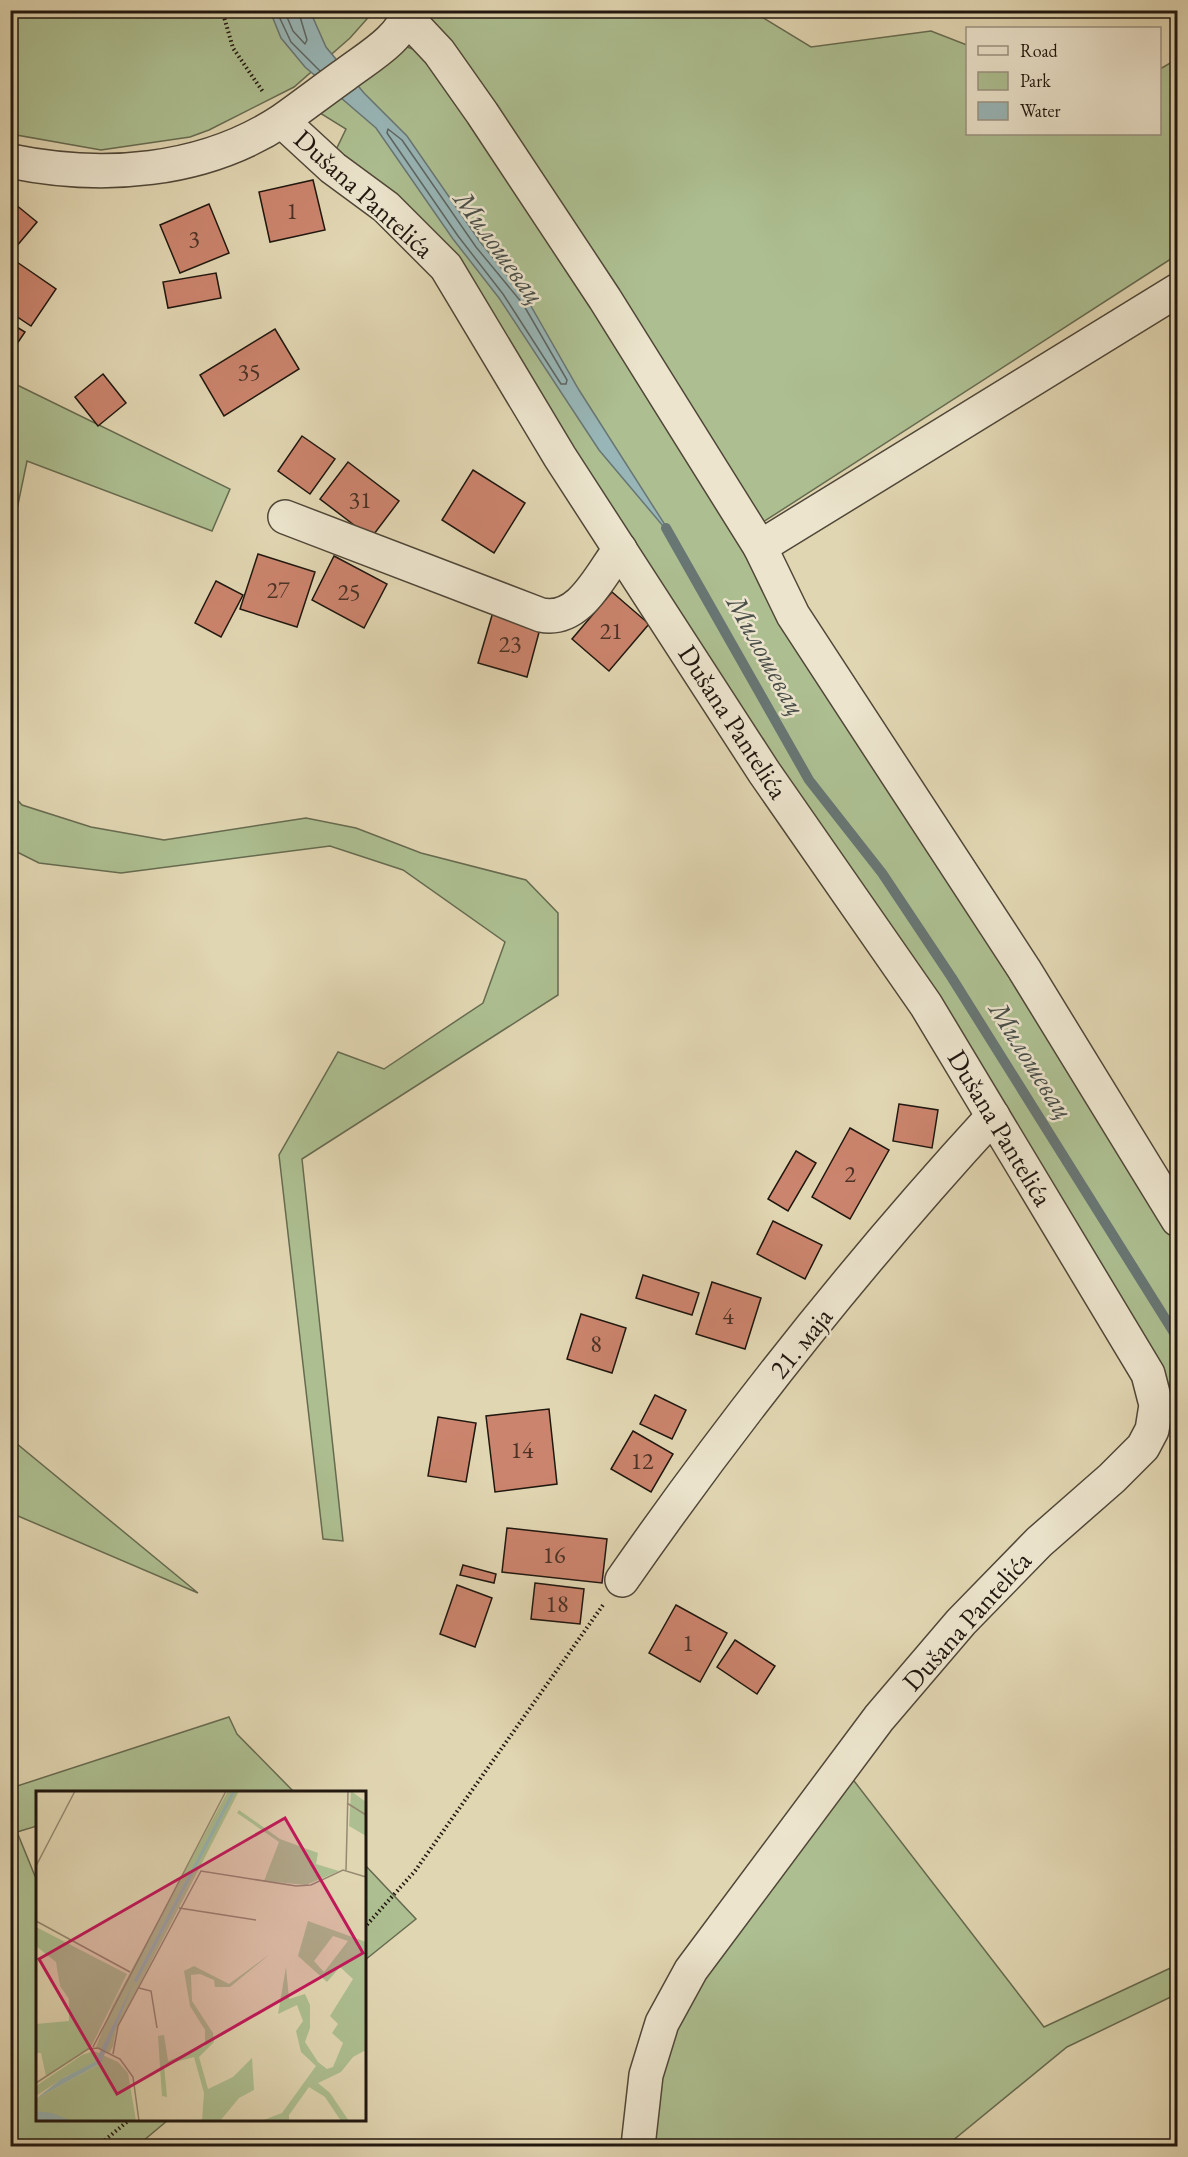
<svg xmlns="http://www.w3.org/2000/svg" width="1188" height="2157" viewBox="0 0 1188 2157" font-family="'EB Garamond',serif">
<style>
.green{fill:#adbf91;stroke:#666b50;stroke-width:1.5}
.water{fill:#98b6b7;stroke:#687674;stroke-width:1.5}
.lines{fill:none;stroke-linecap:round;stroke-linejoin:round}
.shore{stroke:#5c6663;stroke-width:1.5}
.stream{stroke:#687674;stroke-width:10}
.building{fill:#cb846d;stroke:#20170f;stroke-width:1.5}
.minor-casing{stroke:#504738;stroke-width:36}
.path{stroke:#20170f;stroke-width:4;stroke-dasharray:1.5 3;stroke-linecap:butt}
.minor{stroke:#ece4cd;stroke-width:33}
.labels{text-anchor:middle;stroke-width:5;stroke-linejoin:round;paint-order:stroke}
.number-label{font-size:24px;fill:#4b3226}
.street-label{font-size:27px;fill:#20170f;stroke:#ece4cd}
.water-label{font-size:28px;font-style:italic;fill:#4a4f4a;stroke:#ece4cd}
.inset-river{fill:none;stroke:#98b6b7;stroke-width:3}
.inset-road{fill:none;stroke:#948a71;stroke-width:1.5}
.view{fill:#c2185b;fill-opacity:0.15;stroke:#c2185b;stroke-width:3}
.inset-edge{fill:none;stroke:#20170f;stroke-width:3}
</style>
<rect width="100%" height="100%" fill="#e1d6b2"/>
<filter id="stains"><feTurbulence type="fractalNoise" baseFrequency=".00333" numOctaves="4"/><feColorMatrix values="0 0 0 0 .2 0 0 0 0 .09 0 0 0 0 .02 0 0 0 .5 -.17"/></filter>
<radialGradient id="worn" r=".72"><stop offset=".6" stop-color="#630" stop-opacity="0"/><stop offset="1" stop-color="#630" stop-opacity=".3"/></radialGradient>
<!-- green -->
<g class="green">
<polygon points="11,11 374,11 350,38 294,87 209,130 190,137 101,150 11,134"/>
<polygon points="420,11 752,11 811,47 931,31 967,45 968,134 1160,134 1160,69 1177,59 1177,255 760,524"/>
<polygon points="390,41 427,54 501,161 1177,1233 1177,1398 1127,1315 518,369 334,154 346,129 307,105"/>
<polygon points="11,382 230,489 212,531 27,461 10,543 10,435 14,421 11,419"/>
<polygon points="10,792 22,805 91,827 164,840 306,818 356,828 421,853 526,880 558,913 558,995 302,1159 343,1541 323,1539 279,1155 338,1052 384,1069 483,1003 505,942 403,870 330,846 121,873 39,863 11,849"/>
<polygon points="10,1439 11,1439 198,1593 11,1513"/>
<polygon points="229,1717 237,1734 294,1792 38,1792 37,1826 17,1832 37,1881 38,2120 168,2120 137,2146 11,2146 11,1788"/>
<polygon points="851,1777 1044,2027 1177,1965 1177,1994 1067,2047 946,2146 651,2146 651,2112 688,1983"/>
<polygon points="365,1865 416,1919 365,1960"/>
</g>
<!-- water -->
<polygon class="water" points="270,11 310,11 326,47 364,93 407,136 481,243 528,301 579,390 674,539 599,450 499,298 453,239 376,128 305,67 281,38"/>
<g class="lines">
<!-- shore -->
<g class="shore">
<polyline points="276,10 291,42 320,71"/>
<polyline points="284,10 293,31 305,44 307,40 298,10"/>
<polygon points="388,129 402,140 476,247 523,304 567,380 566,384 561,384 503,294 458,236 387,133"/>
</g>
<!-- stream -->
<polyline class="stream" points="666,528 809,780 882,873 952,978 1178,1339"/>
</g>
<!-- building -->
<g class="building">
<polygon points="313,180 325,230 270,242 259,192"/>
<polygon points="10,200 37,222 10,254"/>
<polygon points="209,204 229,253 180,273 160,225"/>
<polygon points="14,260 56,289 31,326 10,312 10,265"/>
<polygon points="216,273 221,298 168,308 163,282"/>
<polygon points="10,323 25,332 10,354"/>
<polygon points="275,329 299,369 224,416 200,375"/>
<polygon points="103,374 126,403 98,426 75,397"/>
<polygon points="302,436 335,459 310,494 278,471"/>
<polygon points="348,462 399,501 371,538 320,499"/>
<polygon points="473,470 525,503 494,553 442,520"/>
<polygon points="258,554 315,572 297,627 240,609"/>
<polygon points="334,556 387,584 364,628 312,600"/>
<polygon points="216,581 243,595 221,637 195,623"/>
<polygon points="612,592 649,624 609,671 572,639"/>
<polygon points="493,612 541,625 527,677 478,663"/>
<polygon points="899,1104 938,1110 932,1148 893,1141"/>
<polygon points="850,1128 889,1150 850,1219 812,1197"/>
<polygon points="796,1151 816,1163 788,1211 768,1199"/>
<polygon points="773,1221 822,1245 805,1279 757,1254"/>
<polygon points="643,1275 699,1293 692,1315 636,1298"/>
<polygon points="712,1282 761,1298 745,1349 696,1334"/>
<polygon points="581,1314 626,1328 612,1373 567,1359"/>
<polygon points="655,1395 686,1410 672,1439 640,1424"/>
<polygon points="549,1409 557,1484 495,1492 486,1416"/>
<polygon points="438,1417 476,1423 466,1482 428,1476"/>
<polygon points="633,1431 673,1454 651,1492 611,1469"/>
<polygon points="507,1528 607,1539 602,1583 502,1572"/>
<polygon points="463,1565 496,1574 494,1583 460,1575"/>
<polygon points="535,1583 584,1589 580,1624 531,1619"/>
<polygon points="457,1585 492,1598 475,1647 440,1634"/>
<polygon points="676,1605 727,1633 700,1682 649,1653"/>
<polygon points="735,1640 775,1666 757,1694 717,1667"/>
</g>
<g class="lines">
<defs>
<g id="minor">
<polyline points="408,19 439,52 482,113 605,299 760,547 793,615 1024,969 1178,1220"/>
<polyline points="282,121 333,168 386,207 446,267 560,457 764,772 926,1005 1148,1374 1156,1405 1152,1430 1143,1447 1112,1478 1039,1542 961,1622 879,1718 691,1970 662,2023 646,2075 638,2146"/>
<path d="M10,161C102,180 203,173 283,120C304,105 325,89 346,74C367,58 403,38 409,10"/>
<path d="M285,517L541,615C580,623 600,575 620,549"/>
<polyline points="760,547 1178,290"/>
<path d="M622,1580C735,1418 859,1262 993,1116"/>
</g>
</defs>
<!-- minor casing -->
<use href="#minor" class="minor-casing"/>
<!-- path -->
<g class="path">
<polyline points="222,10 233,48 263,92"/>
<polyline points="364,1928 415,1871 603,1605"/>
<polyline points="98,2146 129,2120"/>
</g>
<!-- minor -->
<use href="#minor" class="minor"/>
</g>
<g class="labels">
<!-- number labels -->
<g class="number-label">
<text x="292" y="219">1</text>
<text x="194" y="247">3</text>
<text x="249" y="380">35</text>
<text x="360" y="508">31</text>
<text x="278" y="598">27</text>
<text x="349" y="600">25</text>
<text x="611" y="639">21</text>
<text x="510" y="652">23</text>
<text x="850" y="1182">2</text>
<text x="728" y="1324">4</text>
<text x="596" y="1352">8</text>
<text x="522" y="1458">14</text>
<text x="642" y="1469">12</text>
<text x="554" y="1563">16</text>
<text x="557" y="1612">18</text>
<text x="688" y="1651">1</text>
</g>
<!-- street labels -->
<g class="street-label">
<text transform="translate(364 194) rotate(42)" y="9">Dušana Pantelića</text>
<text transform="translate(733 722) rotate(57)" y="9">Dušana Pantelića</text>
<text transform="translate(1000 1128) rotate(59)" y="9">Dušana Pantelića</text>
<text transform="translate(801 1343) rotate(-51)" y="9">21. маја</text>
<text transform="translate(967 1621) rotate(-48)" y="9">Dušana Pantelića</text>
</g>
<!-- water labels -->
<g class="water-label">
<text transform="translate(500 247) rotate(54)" y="10">Милошевац</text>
<text transform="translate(767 655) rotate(61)" y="10">Милошевац</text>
<text transform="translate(1032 1060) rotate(58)" y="10">Милошевац</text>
</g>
</g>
<!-- overview -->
<g transform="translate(36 1791)">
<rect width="330" height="330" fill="#e1d6b2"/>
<path d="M192,0H203L80,239L77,255L73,262L60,256L76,215ZM315,0L330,11V45L313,35ZM203,19L244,48L282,62L280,73L303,80L270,94L228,90L243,51L201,22ZM272,130L330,151V259L317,266L305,281L282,292L294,302L313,330H305L289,306L273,296L253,324V330H225L246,322L280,275L265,261L260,240L267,230L261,214L242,223L250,176L253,208L269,203L274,214V237L269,251L282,271L291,278L297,276L307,252L296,242L302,233L294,225L317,188L304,176L291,191L262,165ZM297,145L312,150L288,181L278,170ZM0,136L91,183L55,256L10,285L5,262H0V233L33,230V208L24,195L20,171L0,155ZM234,163L194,196H179L178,189L164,183L155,184L156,210L177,242L178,251L163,266L172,298L197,286L216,267L218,299L203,307L184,330H166L168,302L158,266L128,274L131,306L126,305L122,245L128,244L132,270L169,255V239L154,215L148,180L158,175L193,193ZM58,260L82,271L92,282L100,330H36L0,320V308L62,274L30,285L0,305V295L46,264Z" fill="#adbf91" fill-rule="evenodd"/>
<path d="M98,191L65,272L0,308L25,288L59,271ZM0,320L16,322L36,330H0Z" fill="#98b6b7"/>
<path class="inset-river" d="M99,191L198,0"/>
<path class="inset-road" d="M311,12L330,24M0,75L39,0M310,79L312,0M143,117L220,129M0,130L94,181M103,197L115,200L121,237M57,256L190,0M77,263L82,235L165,80L260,95L275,94L307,79L330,86M0,292L52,258L62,257L84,268L97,286L103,330"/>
<path class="view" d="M249,27L327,162L81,303L3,168Z"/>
<rect width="330" height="330" class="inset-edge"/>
</g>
<!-- margin -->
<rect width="1188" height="2157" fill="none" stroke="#e1d6b2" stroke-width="36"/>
<rect x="12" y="12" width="1164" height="2133" fill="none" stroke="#20170f" stroke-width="3"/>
<rect x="18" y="18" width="1152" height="2121" fill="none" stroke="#20170f" stroke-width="1.5"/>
<!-- legend -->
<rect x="966" y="27" width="195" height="108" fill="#ece4cd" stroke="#9a9281" stroke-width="1.5"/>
<rect x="978" y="46" width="30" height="9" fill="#ece4cd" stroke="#9a9281" stroke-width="1.5"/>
<text x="1020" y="57" font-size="18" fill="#20170f">Road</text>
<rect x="978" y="72" width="30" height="18" fill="#adbf91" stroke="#9a9281" stroke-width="1.5"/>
<text x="1020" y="87" font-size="18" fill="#20170f">Park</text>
<rect x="978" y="102" width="30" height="18" fill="#98b6b7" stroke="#9a9281" stroke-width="1.5"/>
<text x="1020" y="117" font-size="18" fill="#20170f">Water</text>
<rect width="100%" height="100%" filter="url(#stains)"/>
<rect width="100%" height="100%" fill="url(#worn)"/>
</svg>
